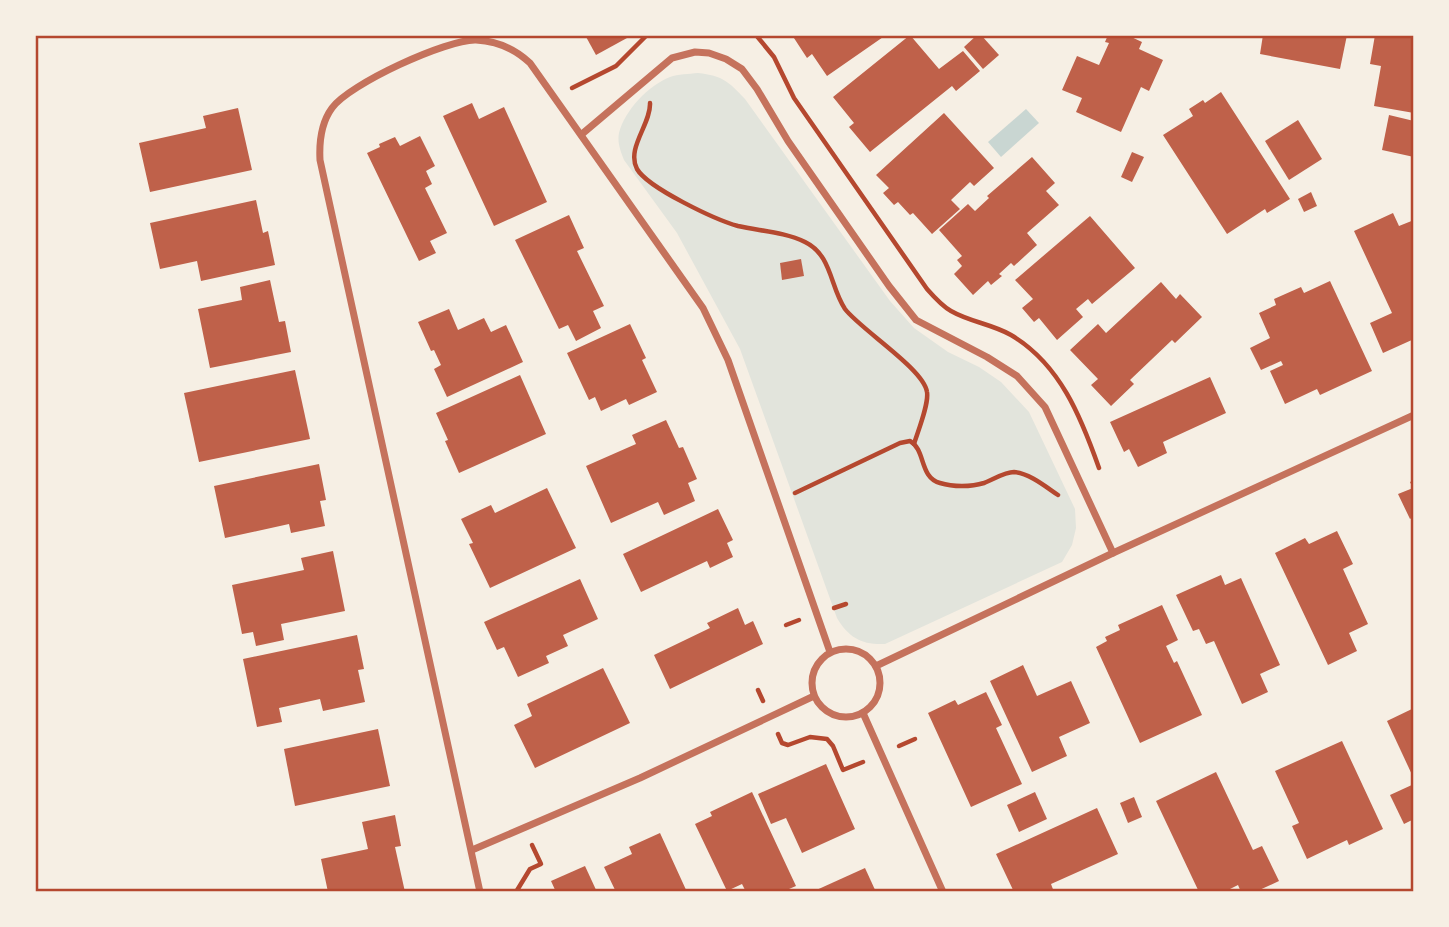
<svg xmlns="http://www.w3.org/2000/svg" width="1449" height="927" viewBox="0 0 1449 927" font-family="'Source Sans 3',sans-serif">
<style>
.green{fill:#e2e4dc}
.water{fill:#c9d6d2}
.building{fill:#bf614a}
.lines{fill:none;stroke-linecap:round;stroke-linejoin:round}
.path{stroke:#b5482f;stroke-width:4.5}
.minor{stroke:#c5725c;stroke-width:7}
.neatline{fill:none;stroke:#b5482f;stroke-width:2.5}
</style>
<rect width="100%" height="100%" fill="#f6efe4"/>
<!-- green -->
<path class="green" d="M698,73C723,76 728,81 745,99L890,301L914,328L948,352L979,367L1001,382L1029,412L1075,509L1076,528L1072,545L1062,562L885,644C862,645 849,638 837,618L740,349L677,233L624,160C621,152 617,143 619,133C625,110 648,86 670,77C678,74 689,74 698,73Z"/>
<!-- water -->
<polygon class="water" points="1026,109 1039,123 1001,157 988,142"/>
<!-- building -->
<g class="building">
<polygon points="585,35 625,35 627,38 596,55"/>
<polygon points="792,35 886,35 827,76 812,54 807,58"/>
<polygon points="910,35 939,69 963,51 980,71 956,91 952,86 870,152 849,127 854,123 833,97"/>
<polygon points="977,35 981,35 999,55 983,69 964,47"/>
<polygon points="1108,35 1127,35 1142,42 1139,49 1163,60 1149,91 1141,87 1121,132 1076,112 1082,98 1062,90 1077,56 1099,65 1109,43 1105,42"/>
<polygon points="1263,35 1347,35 1340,69 1260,54"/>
<polygon points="1375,35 1414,35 1414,113 1374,106 1381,66 1370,64"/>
<polygon points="1221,92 1290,199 1267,213 1265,209 1227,234 1163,135 1193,116 1189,109 1203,100 1205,103"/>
<polygon points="472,103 479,119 504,107 547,202 494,226 443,116"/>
<polygon points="238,108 252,170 150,192 139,143 206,128 203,116"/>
<polygon points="944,113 994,168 974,186 970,182 951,200 960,209 932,234 913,213 910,215 898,202 894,205 883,193 889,188 876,175"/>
<polygon points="1389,115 1414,121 1414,157 1382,150"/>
<polygon points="1298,120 1322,159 1289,180 1265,141"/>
<polygon points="420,136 435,166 426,171 432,184 425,188 447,233 430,241 436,253 419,261 367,153 380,147 379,144 395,137 400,146"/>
<polygon points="1132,152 1144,157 1132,182 1121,177"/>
<polygon points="1032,157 1055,183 1046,191 1059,205 1027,233 1037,245 1014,266 1011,263 999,274 1002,276 991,285 988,281 973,295 954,274 962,266 957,260 962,256 939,230 968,204 975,211 989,198 987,196"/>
<polygon points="1311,192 1317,206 1304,212 1298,199"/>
<polygon points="256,200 263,233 268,231 275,265 201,281 197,261 160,269 150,223"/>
<polygon points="1393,213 1399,226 1414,220 1414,339 1383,353 1370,323 1392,313 1354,231"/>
<polygon points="569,215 584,248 577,251 604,306 593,311 601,328 576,341 568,325 559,329 515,240"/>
<polygon points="1090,216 1135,268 1092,304 1088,299 1076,309 1083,317 1057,340 1039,318 1034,322 1022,308 1033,299 1015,280"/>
<polygon points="801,259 804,276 782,280 780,263"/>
<polygon points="270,280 279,322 285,321 291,352 210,368 198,309 242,300 240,287"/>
<polygon points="1330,281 1372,371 1320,395 1317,389 1285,404 1270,371 1283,365 1281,361 1261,370 1250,348 1270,338 1259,313 1276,305 1274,299 1301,287 1304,293"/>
<polygon points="1161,282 1176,299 1180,294 1202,317 1175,343 1172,340 1130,380 1134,384 1111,406 1091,385 1098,379 1070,350 1098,324 1106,333"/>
<polygon points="449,309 458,330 484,318 491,332 506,325 523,362 447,397 434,369 441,365 434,350 431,351 418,322"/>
<polygon points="630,324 646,358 642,360 657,392 629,405 626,399 601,411 595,397 589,400 567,353"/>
<polygon points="295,370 310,439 199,462 184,393"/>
<polygon points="520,375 546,434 459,473 445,441 448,440 436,413"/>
<polygon points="1210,377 1226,413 1163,442 1167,453 1138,467 1129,449 1124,452 1110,422"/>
<polygon points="666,420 679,448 683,447 697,479 688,483 695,501 664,515 658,502 611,523 586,466 636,444 632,435"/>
<polygon points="319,464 326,500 320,501 325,526 291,533 289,524 225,538 214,486"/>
<polygon points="1414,480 1414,516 1410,519 1398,494 1413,488 1410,482"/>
<polygon points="547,488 576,548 490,588 469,544 473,543 461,519 491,505 495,513"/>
<polygon points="718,509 733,540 727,543 733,557 710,568 707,561 641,592 623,554"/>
<polygon points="1337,531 1353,564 1343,569 1368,624 1349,633 1357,651 1328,665 1275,553 1305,538 1309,544"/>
<polygon points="333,551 345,611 281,624 284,640 256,646 253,632 242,634 232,585 304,570 301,558"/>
<polygon points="1221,575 1225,585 1241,578 1280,665 1260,674 1268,692 1242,704 1214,641 1206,644 1199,629 1193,631 1176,595"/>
<polygon points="580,579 598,619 563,635 568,646 546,656 549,663 518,677 504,647 497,650 484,622"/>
<polygon points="1162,605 1178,640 1166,646 1174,663 1177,661 1202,715 1140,743 1096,647 1107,641 1105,637 1120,630 1118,625"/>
<polygon points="738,608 745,625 753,621 763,644 670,689 654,655 710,628 707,623"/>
<polygon points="357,635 364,669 358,670 365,702 323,711 320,699 279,708 282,722 257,727 243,659"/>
<polygon points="1023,665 1037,696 1071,681 1090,723 1059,737 1067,756 1032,772 990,681"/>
<polygon points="603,668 630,723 535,768 514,725 532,716 527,704"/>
<polygon points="986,692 1002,725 996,728 1022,784 971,807 928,713 955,700 958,705"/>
<polygon points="1414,708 1414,779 1387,721"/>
<polygon points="378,729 390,786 295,806 284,749"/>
<polygon points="1342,741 1383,829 1349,845 1347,840 1307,859 1292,826 1299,823 1275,771"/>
<polygon points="826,764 855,829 802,853 786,818 771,824 758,794"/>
<polygon points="1216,772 1253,850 1262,846 1279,881 1255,892 1241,892 1238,885 1224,892 1199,892 1156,801"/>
<polygon points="1414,784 1414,819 1404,824 1390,795"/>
<polygon points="752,792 796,886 782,892 746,892 742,884 727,891 695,824 712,816 710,812"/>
<polygon points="1035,792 1047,819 1019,832 1007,805"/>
<polygon points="1134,797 1142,817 1128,823 1120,803"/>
<polygon points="1097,808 1118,854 1051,884 1054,892 1014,892 996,854"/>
<polygon points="395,815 401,846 395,847 405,892 328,892 321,859 368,849 362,822"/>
<polygon points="660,833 687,892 616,892 604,867 632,854 629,847"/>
<polygon points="585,866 597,892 556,892 551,881"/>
<polygon points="865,868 876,892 812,892"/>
</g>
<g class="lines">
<!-- path -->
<g class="path">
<path d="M756,35L774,57L794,98L927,289C934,297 942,306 951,311C970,322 992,324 1011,335C1060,364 1081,417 1099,468"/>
<polyline points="572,88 616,66 647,35"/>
<path d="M650,103C651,124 626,148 637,169C648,188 716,220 738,226C760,231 785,232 805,242C832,255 830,287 845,309C860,329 924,369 927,392C929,404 918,431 914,444"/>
<path d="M795,493L900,443L910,441C926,450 919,477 940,483C953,487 971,487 984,483C993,480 1004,472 1014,472C1029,473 1046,487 1058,495"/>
<polyline points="834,608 846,604"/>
<polyline points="786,625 799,620"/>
<polyline points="758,690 763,701"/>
<polyline points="778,734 782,743 788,745 810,737 827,739 833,746 843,770 863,762"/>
<polyline points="899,746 915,739"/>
<polyline points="516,892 530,869 541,864 532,845"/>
</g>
<!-- minor -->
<g class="minor">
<polyline points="582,134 672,58 695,52 709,53 726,59 742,69 757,89 788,141 889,286 916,320 987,357 1017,376 1045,407 1113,553"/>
<circle cx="846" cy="683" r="34"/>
<polyline points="876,666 1113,553 1414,415"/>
<polyline points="863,713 943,892"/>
<polyline points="472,850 640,778 814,696"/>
<path d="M480,892L320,160C319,141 321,123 332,108C349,84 447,39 476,40C497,41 515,49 530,63L703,308L728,360L830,652"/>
<polyline points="1413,892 1414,891"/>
</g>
</g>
<!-- border -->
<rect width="1449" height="927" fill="none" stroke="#f6efe4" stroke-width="74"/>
<rect x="37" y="37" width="1375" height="853" class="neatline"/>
</svg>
